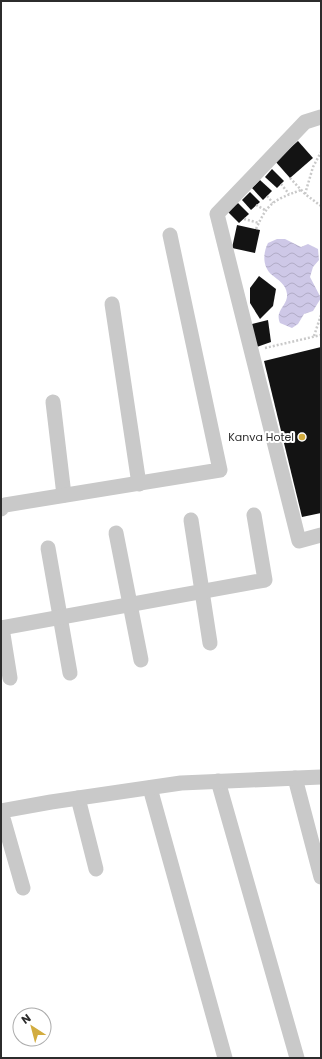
<svg xmlns="http://www.w3.org/2000/svg" width="322" height="1059" viewBox="0 0 322 1059" font-family="Poppins,sans-serif">
<style>
.water{fill:url(#water-waves)}
.building{fill:#131313}
.lines{fill:none;stroke-linecap:round;stroke-linejoin:round}
.path{stroke:#c9c9c9;stroke-width:2.5;stroke-dasharray:2 2;stroke-linecap:butt}
.minor{stroke:#c9c9c9;stroke-width:15}
.poi-dot{fill:#d2ac3f;stroke:#fff;stroke-width:1.5}
.labels{text-anchor:middle;stroke-width:4;stroke-linejoin:round;paint-order:stroke}
.poi-label{font-size:11px;fill:#2c2c2c;stroke:#fff;text-anchor:end}
</style>
<defs>
<pattern id="water-waves" width="16" height="10" patternUnits="userSpaceOnUse"><rect width="16" height="10" fill="#cec8e7"/><path d="M0 5q4-4 8 0t8 0" fill="none" stroke="#b1acc6"/></pattern>
</defs>
<rect width="100%" height="100%" fill="#fff"/>
<!-- water -->
<path class="water" d="M277,239H285L301,247L308,244L318,249L319,260L313,267L310,277L321,298L313,311L304,314L298,324L292,328L280,323C279,321 278,316 279,314C281,307 288,302 287,294C286,284 278,280 272,275C262,266 263,253 268,243Z"/>
<!-- building -->
<g class="building">
<polygon points="298,141 313,158 290,178 275,161"/>
<polygon points="272,169 284,181 277,188 265,177"/>
<polygon points="260,180 272,191 263,200 252,188"/>
<polygon points="250,192 260,202 251,210 242,200"/>
<polygon points="238,203 249,214 239,223 228,212"/>
<polygon points="237,225 260,230 255,253 232,248"/>
<polygon points="259,276 276,289 273,306 260,319 250,303 250,288"/>
<polygon points="268,320 271,342 254,348 248,325"/>
<polygon points="321,347 321,513 302,517 264,361"/>
</g>
<g class="lines">
<!-- path -->
<g class="path">
<polyline points="290,178 305,194 321,206"/>
<polyline points="281,184 289,194"/>
<polyline points="305,194 313,167 321,152"/>
<polyline points="267,196 273,203"/>
<polyline points="256,205 265,210"/>
<polyline points="244,219 259,223"/>
<path d="M256,229C268,202 274,200 301,190"/>
<polyline points="314,336 321,315"/>
<polyline points="265,348 321,335"/>
</g>
<!-- minor -->
<g class="minor">
<polyline points="321,117 305,122 217,214 299,541 321,535"/>
<polyline points="112,304 139,484"/>
<polyline points="53,402 64,495"/>
<polyline points="1,509 5,505 220,470 170,235"/>
<polyline points="191,520 210,643"/>
<polyline points="116,533 141,660"/>
<polyline points="48,548 70,673"/>
<polyline points="1,628 265,580 254,515"/>
<polyline points="2,628 10,678"/>
<polyline points="295,778 321,877"/>
<polyline points="218,781 297,1058"/>
<polyline points="150,788 225,1058"/>
<polyline points="78,798 96,869"/>
<polyline points="23,888 1,811 51,802 181,783 321,777"/>
</g>
</g>
<!-- markers -->
<circle class="poi-dot" cx="302" cy="437" r="4"/>
<g class="labels">
<!-- poi labels -->
<g class="poi-label">
<text x="294" y="441">Kanva Hotel</text>
</g>
</g>
<!-- border -->
<rect width="322" height="1059" fill="none" stroke="#2c2c2c" stroke-width="4"/>
<!-- north arrow -->
<g transform="translate(32 1027) rotate(324)"><circle r="19" fill="#ffffff" stroke="#ababab"/>
<path d="M0-3L7 15L0 10L-7 15Z" fill="#d2ac3f"/>
<text y="-6" font-size="11" font-weight="bold" text-anchor="middle" fill="#2c2c2c">N</text>
</g>
</svg>
